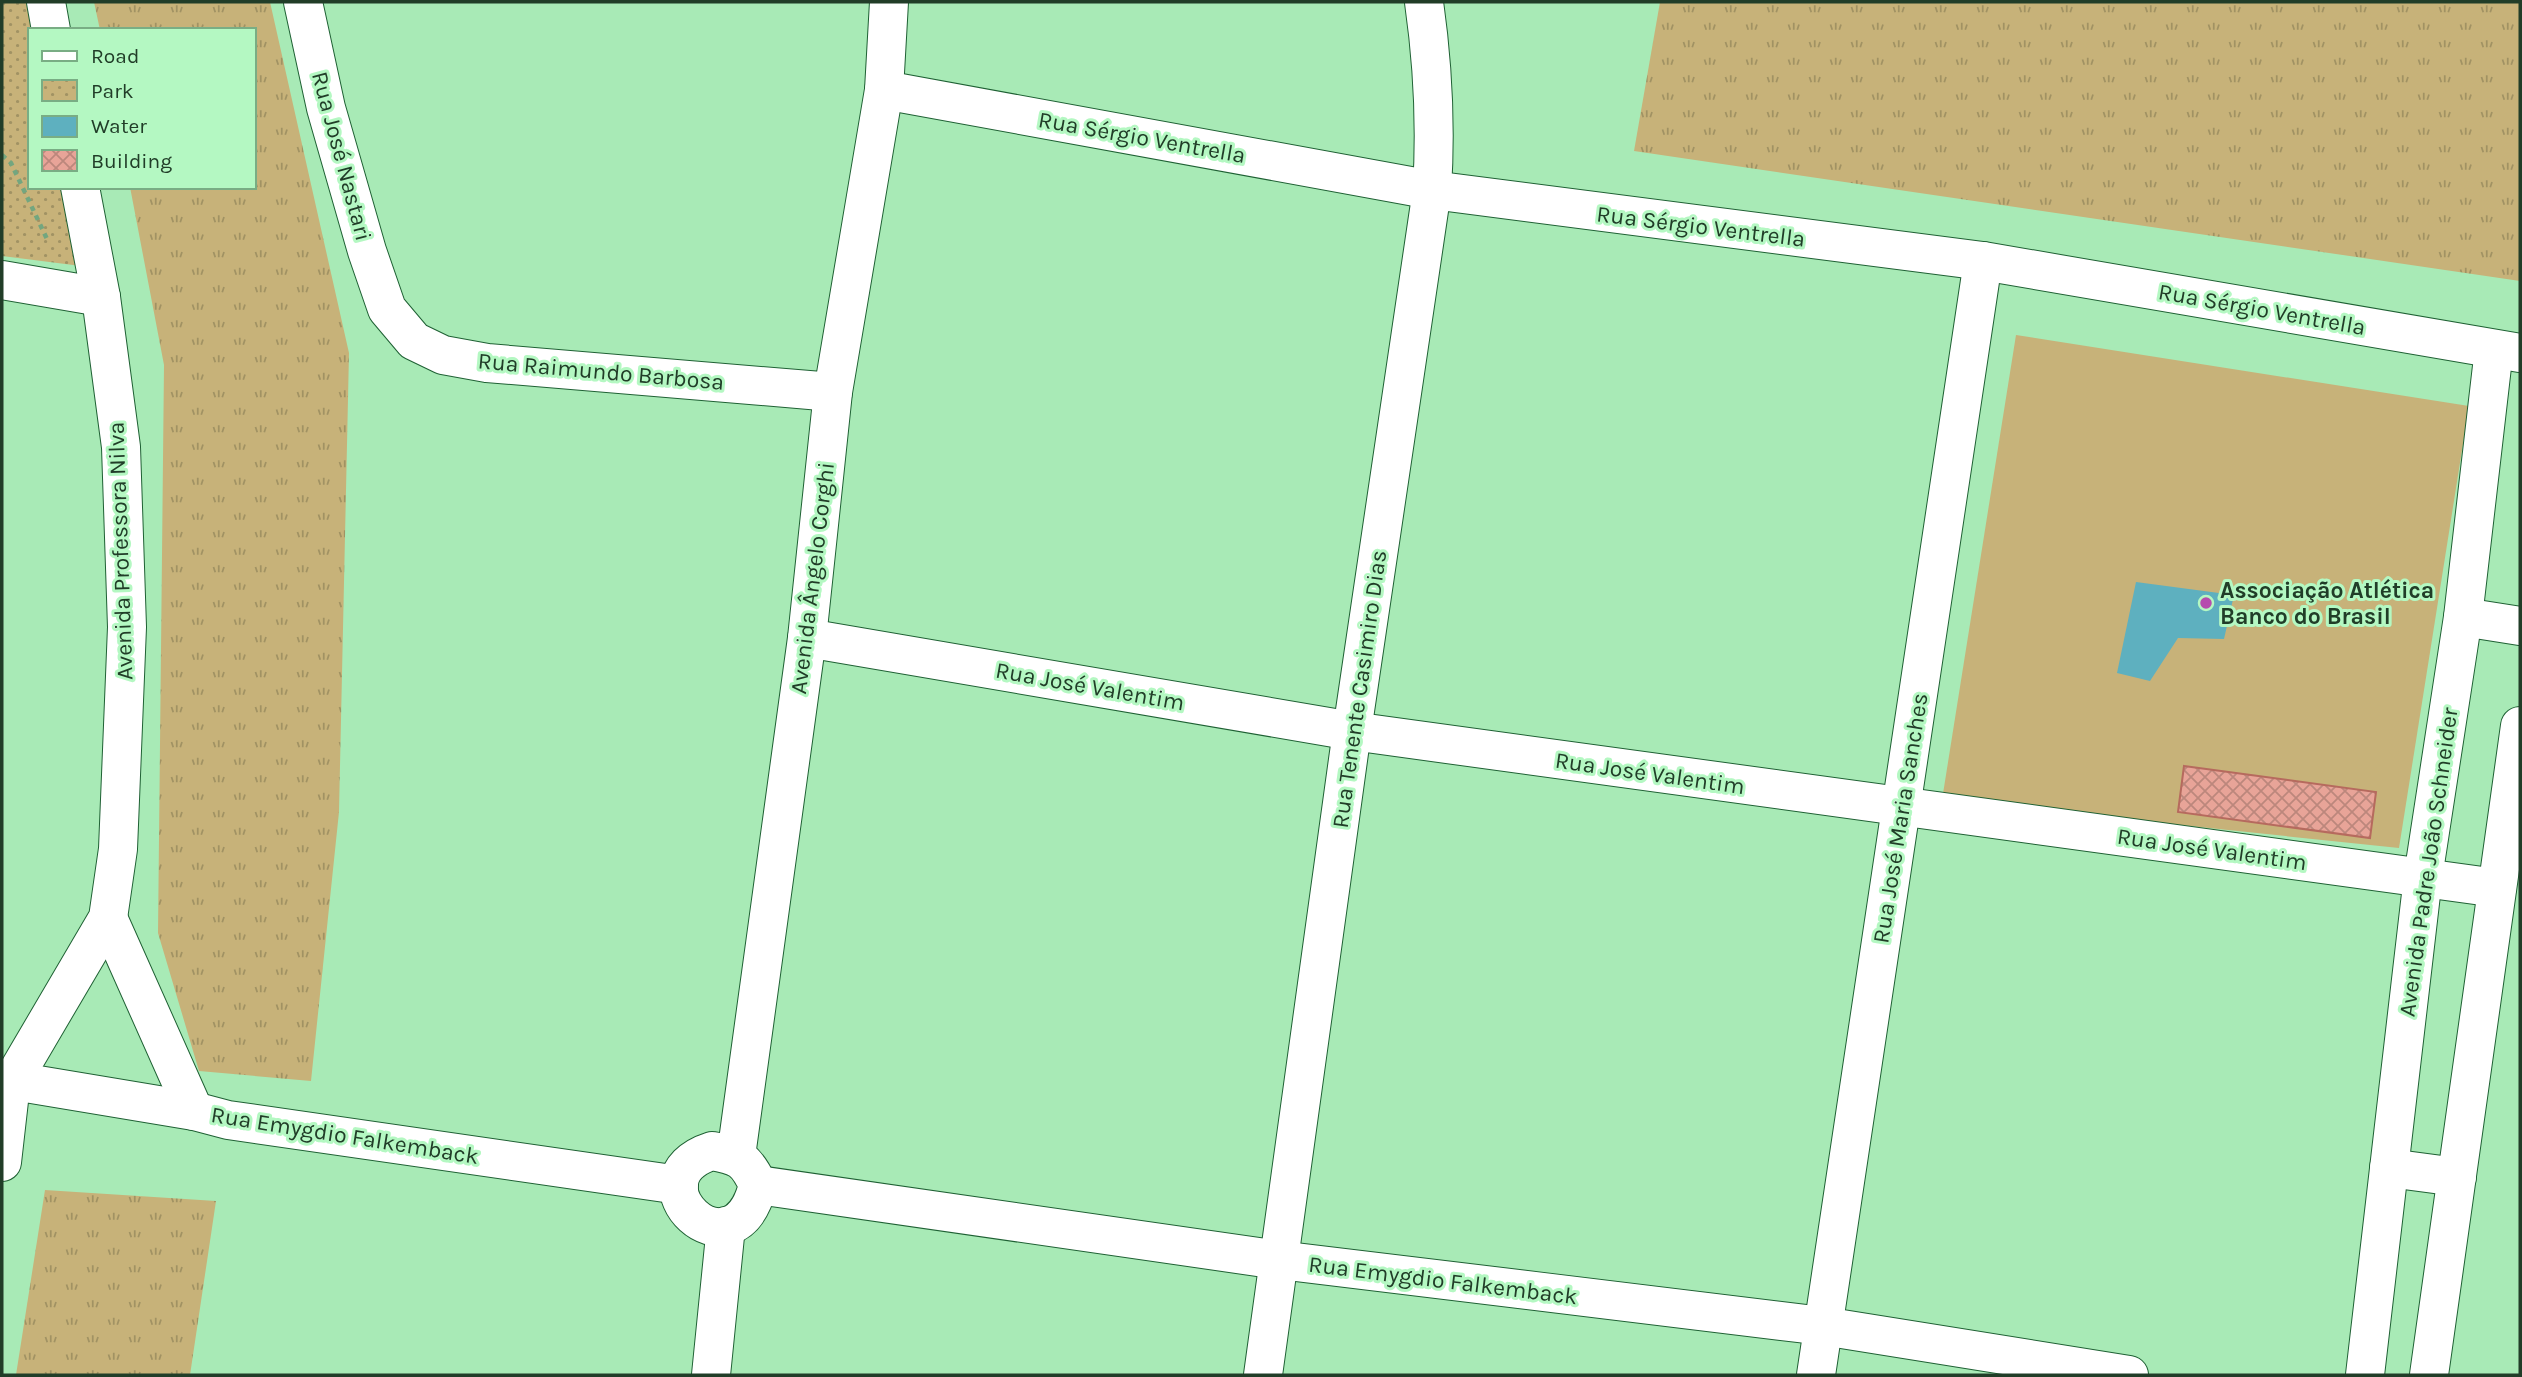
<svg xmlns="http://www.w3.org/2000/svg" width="2522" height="1377" viewBox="0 0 2522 1377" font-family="Karla,sans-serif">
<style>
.grass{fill:url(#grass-tufts)}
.park{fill:url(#park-dots)}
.garden{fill:#c7b279}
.water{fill:#5eb0bf}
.building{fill:url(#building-cross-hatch);stroke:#b66a5e;stroke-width:2}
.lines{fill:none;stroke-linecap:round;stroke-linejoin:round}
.minor-casing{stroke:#1f6134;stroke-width:40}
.path{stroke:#73a67f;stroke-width:4.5;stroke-dasharray:5 5;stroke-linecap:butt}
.minor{stroke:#fff;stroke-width:38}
.poi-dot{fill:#b64cae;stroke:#b4f8c2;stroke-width:2.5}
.labels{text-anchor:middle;stroke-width:6;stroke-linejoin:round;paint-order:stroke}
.street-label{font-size:23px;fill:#213d28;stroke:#b4f8c2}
.poi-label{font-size:23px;font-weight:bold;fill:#213d28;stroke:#b4f8c2;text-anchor:start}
</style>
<defs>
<pattern id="grass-tufts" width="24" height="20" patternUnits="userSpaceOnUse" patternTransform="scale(1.75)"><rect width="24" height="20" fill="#c7b279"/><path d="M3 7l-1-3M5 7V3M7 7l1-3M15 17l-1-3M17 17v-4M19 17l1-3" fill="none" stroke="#a19263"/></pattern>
<pattern id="park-dots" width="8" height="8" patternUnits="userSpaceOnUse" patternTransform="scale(1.75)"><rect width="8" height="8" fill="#c7b279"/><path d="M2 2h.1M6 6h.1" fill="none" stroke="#a19263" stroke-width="1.8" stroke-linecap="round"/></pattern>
<pattern id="building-cross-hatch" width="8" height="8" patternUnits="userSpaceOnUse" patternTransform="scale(1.75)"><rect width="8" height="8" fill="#e8a498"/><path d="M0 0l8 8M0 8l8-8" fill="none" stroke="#bc877c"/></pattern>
</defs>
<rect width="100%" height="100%" fill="#a8eab6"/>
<!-- grass -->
<g class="grass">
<polygon points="94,2 270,2 349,353 339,812 311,1081 199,1071 158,933 164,365 130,187 254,187 254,30 100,30"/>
<polygon points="1660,2 2520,2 2520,281 1634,151"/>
<polygon points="45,1190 216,1201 190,1375 16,1375"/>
</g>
<!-- park -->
<polygon class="park" points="2,2 26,2 33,30 30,30 30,187 67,187 81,266 2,256"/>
<!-- garden -->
<polygon class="garden" points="2016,335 2469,406 2399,848 1942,800"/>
<!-- water -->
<polygon class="water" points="2136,582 2234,595 2224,639 2178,638 2150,681 2117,673"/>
<!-- building -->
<polygon class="building" points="2184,766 2376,792 2370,838 2178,812"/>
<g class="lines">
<defs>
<g id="minor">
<polyline points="46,2 51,30"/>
<polyline points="303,2 326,108 367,251 387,309 414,341 443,355 487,363 833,392"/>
<polyline points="884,90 1432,190 1983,261 2520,353"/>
<polyline points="2,280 101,297"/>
<polyline points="2463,617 2520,626"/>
<polyline points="807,638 1352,731 2497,888"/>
<polyline points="108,918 194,1111"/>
<polyline points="2,1079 194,1111 228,1120 679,1185"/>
<path d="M712,1151C739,1156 746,1159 758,1185C733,1285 625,1179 712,1151Z"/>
<polyline points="736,1156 807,638 833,392 884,90 889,2"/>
<polyline points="2,1162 11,1083 108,918 118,849 127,627 121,447 101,297 80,187"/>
<polyline points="2389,1168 2457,1177"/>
<polyline points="758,1185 1279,1260 1823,1326 2129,1375"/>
<polyline points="711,1375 726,1226"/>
<path d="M1263,1375L1352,731L1432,190C1436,127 1433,65 1424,2"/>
<polyline points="1816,1375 1983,261"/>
<polyline points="2365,1375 2423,877 2463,617 2494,349"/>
<polyline points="2429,1375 2520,726"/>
</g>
</defs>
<!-- minor casing -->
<use href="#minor" class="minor-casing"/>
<!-- path -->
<polyline class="path" points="2,155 11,163 47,239"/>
<!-- minor -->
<use href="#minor" class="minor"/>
</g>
<!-- markers -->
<circle class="poi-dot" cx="2206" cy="603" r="7"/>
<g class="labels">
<!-- street labels -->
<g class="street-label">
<text transform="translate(1142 137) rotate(10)" y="8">Rua Sérgio Ventrella</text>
<text transform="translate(342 156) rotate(75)" y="8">Rua José Nastari</text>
<text transform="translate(1701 226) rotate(7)" y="8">Rua Sérgio Ventrella</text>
<text transform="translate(2262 309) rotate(10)" y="8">Rua Sérgio Ventrella</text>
<text transform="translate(601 371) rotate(5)" y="8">Rua Raimundo Barbosa</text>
<text transform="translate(120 551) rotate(-92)" y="8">Avenida Professora Nilva</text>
<text transform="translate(812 578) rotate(-83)" y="8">Avenida Ângelo Corghi</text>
<text transform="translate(1090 686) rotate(10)" y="8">Rua José Valentim</text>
<text transform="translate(1359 689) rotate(-82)" y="8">Rua Tenente Casimiro Dias</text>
<text transform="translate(1650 773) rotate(8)" y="8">Rua José Valentim</text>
<text transform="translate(1900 818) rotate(-81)" y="8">Rua José Maria Sanches</text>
<text transform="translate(2212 849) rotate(8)" y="8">Rua José Valentim</text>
<text transform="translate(2428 862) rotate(-82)" y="8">Avenida Padre João Schneider</text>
<text transform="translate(345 1135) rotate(9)" y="8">Rua Emygdio Falkemback</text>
<text transform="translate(1443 1280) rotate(7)" y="8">Rua Emygdio Falkemback</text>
</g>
<!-- poi labels -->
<g class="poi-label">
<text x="2220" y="598">Associação Atlética<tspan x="2220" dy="26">Banco do Brasil</tspan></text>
</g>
</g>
<!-- border -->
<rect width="2522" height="1377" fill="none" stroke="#213d28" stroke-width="7"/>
<!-- legend -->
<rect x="28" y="28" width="228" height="161" fill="#b4f8c2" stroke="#79ad84" stroke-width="2"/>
<rect x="42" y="51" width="35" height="10" fill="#ffffff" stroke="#79ad84" stroke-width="2"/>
<text x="91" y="63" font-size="21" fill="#213d28">Road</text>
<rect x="42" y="80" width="35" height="21" fill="url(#park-dots)" stroke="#79ad84" stroke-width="2"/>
<text x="91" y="98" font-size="21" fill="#213d28">Park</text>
<rect x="42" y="116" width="35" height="21" fill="#5eb0bf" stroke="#79ad84" stroke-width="2"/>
<text x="91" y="133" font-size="21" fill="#213d28">Water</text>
<rect x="42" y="150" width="35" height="21" fill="url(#building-cross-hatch)" stroke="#79ad84" stroke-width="2"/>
<text x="91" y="168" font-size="21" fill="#213d28">Building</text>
</svg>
